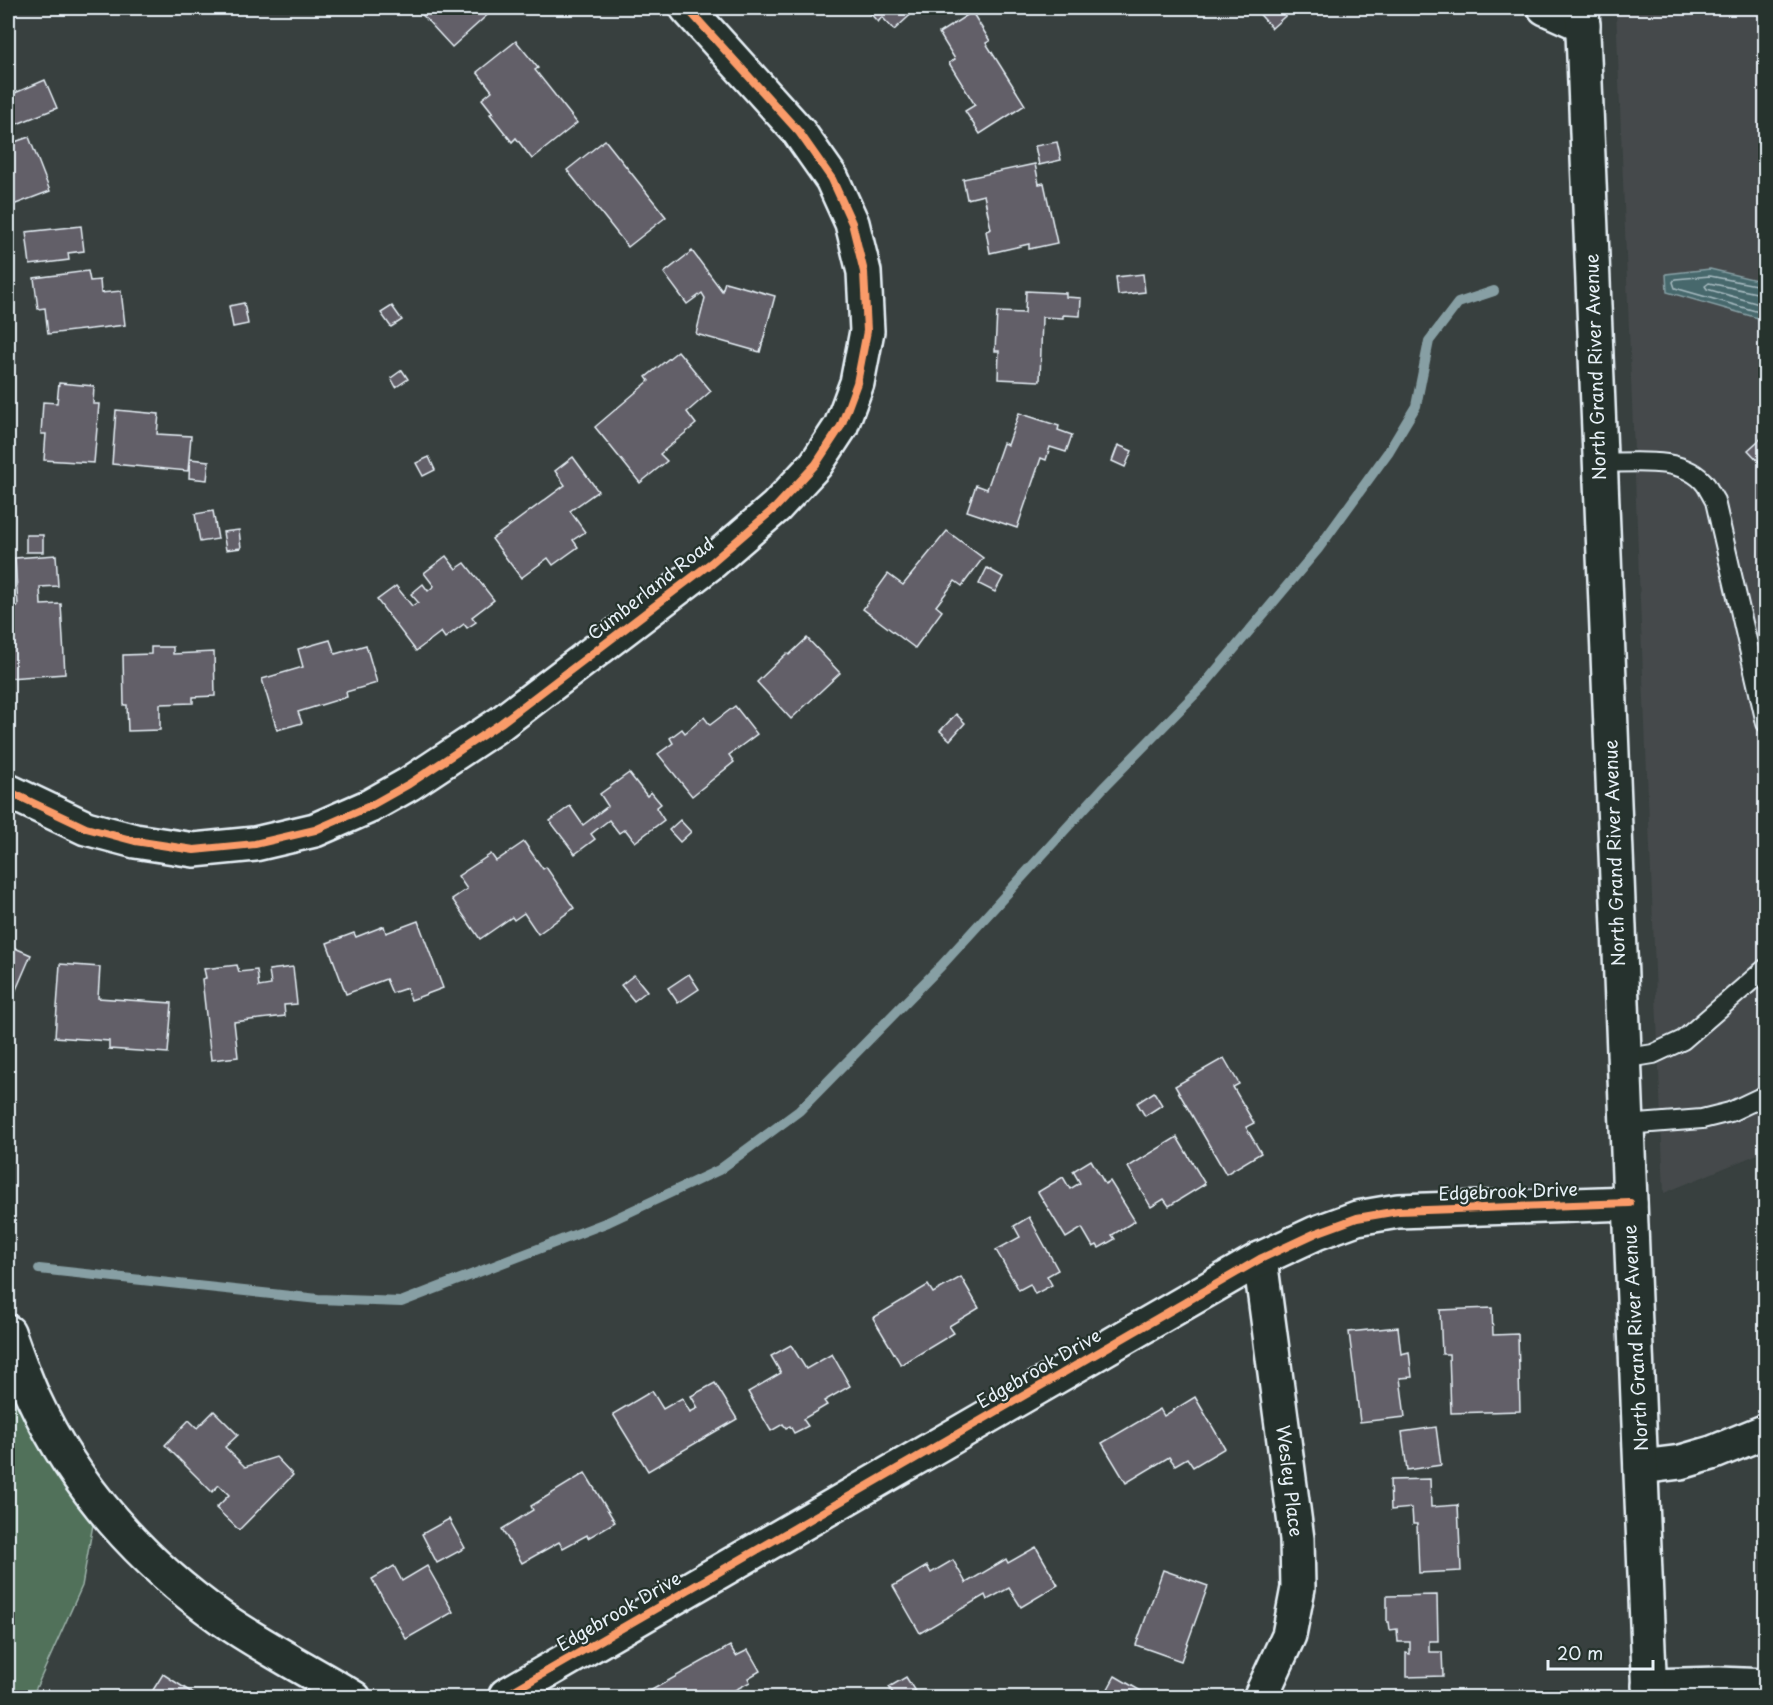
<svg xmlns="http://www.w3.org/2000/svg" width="1773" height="1705" viewBox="0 0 1773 1705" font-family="'Playpen Sans',sans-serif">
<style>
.built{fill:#45494b}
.green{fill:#51715a;stroke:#9cb1a9;stroke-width:1.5}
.water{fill:#46686c;stroke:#879fa4;stroke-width:1.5}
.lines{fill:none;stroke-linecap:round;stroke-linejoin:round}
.shore{stroke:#a7bac0;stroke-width:1.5}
.stream{stroke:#879fa4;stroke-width:10}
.building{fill:#625e68;stroke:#e8f1f8;stroke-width:1.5}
.service-casing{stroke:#e8f1f8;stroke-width:22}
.minor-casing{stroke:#e8f1f8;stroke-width:38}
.tertiary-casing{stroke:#e8f1f8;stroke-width:38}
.primary-casing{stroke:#e8f1f8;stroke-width:38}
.service{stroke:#26332d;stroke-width:18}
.minor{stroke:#26332d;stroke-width:33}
.tertiary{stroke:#26332d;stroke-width:33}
.primary{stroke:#26332d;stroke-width:33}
.cycleway-casing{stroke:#26332d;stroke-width:11}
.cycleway{stroke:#fa9b69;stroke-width:8}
.labels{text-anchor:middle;stroke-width:4.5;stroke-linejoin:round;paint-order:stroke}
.street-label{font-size:18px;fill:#e8f1f8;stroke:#26332d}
</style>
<rect width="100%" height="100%" fill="#38403f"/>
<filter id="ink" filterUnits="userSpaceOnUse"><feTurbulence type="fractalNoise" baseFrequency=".0167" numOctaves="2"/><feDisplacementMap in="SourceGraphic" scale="12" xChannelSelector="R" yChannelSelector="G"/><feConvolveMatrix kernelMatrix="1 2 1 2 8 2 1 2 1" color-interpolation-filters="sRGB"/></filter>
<g filter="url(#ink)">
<!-- built -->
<polygon class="built" points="1616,8 1766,8 1765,1151 1664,1193"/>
<!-- green -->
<polygon class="green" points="8,1332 97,1502 82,1586 32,1697 8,1697"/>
<!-- water -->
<polygon class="water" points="1710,269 1765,282 1765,320 1667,292 1666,274"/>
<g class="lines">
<!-- shore -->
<g class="shore">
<polyline points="1766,287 1710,276 1675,279 1673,282 1675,288 1766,314"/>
<polyline points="1766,295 1709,283 1705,286 1707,289 1766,306"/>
</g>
<!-- stream -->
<polyline class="stream" points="39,1269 318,1299 401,1302 608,1222 719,1170 799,1111 941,966 1103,788 1203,686 1318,549 1389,451 1416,406 1429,341 1458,303 1494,291"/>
</g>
<!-- building -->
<g class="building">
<polygon points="416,8 495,8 452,47"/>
<polygon points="871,8 918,8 894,30 882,17 878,22 868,11"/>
<polygon points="1254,8 1294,8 1272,28"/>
<polygon points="972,12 990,41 986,43 1025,105 980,134 965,111 975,105 949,63 955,59 939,33"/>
<polygon points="516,41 538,68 535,70 577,123 532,159 516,138 512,142 490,114 493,113 482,99 492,91 477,72"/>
<polygon points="45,80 57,108 17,124 8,101 8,96"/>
<polygon points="29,137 50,191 8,207 8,140 9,144"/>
<polygon points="605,140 666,217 628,247 567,170"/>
<polygon points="1057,142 1061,160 1039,165 1035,146"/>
<polygon points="1035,164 1039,184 1044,183 1057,243 1029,249 1029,244 990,253 986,231 991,229 984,195 967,199 963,179"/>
<polygon points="81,226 84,251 68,253 69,260 30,265 26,232"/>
<polygon points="692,251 722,291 725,282 775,296 760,352 696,334 705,298 702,293 687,304 664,273"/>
<polygon points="88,271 90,281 100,280 101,293 121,291 125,325 48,334 45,308 38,309 34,278"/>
<polygon points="1143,274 1145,292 1118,295 1116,277"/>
<polygon points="1026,291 1066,293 1066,297 1081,298 1080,316 1063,315 1063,318 1042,317 1040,381 998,379 999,351 995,351 997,312 1025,313"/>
<polygon points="244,303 248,324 233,327 229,306"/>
<polygon points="392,306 402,320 391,327 381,313"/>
<polygon points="678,351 711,391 687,412 696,424 660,454 667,461 640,483 595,427 649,381 646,377"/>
<polygon points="402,370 408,379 396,387 391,378"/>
<polygon points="59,383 94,386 93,404 99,404 94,463 44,460 46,434 41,434 43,402 57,403"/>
<polygon points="116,410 159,414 157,434 191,436 188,471 112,464"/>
<polygon points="1019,413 1059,426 1058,430 1072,435 1066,452 1050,447 1046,460 1041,458 1017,528 967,511 976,485 987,489 1003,443 1008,445"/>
<polygon points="1766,434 1766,469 1748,450"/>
<polygon points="1118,445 1132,451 1125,467 1112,461"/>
<polygon points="429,457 435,470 423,476 416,463"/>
<polygon points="573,457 598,491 570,511 585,532 573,540 578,547 553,565 548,558 521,578 492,539 565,485 555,471"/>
<polygon points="190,459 209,461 207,480 189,478"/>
<polygon points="213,511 218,539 200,542 195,514"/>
<polygon points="239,530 241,548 226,550 223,532"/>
<polygon points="947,531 983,558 962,586 955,581 936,606 942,611 915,648 863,609 888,574 903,585"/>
<rect x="26" y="535" width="17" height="17"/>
<polygon points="56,555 58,586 40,587 41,605 61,604 65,674 9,678 8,606 18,606 15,558"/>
<polygon points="446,556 456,569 465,563 494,600 472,617 476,622 467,628 464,624 445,638 441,632 416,651 377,600 396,586 412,606 418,602 411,594 423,584 428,591 434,586 424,573"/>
<polygon points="987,568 1003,577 995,592 979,584"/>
<polygon points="807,638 840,673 791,719 757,682 787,653 789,655"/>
<polygon points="330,640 335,654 366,645 377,683 346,692 347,697 298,712 302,723 277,730 262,679 303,667 298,649"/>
<polygon points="151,647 173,647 173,654 214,652 215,696 193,697 193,703 160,704 160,730 128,731 127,705 124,705 123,655 151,654"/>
<polygon points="735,706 757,734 729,755 734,762 692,796 658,754 673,743 670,738 682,729 685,733 704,717 710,725"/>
<polygon points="956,714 965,723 950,740 940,731"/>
<polygon points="629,773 647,796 651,792 661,804 656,808 664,820 635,842 625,829 619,833 609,820 591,834 595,839 575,854 550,821 570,806 583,825 608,806 600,794"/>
<polygon points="680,820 691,832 680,842 669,830"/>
<polygon points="524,842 543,869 546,867 574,908 538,934 524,913 514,920 512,917 480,939 452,899 467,889 458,876 491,854 496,861"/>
<polygon points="418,921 443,988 411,1000 407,988 392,993 386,979 346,994 327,943 354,933 356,937 384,926 386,933"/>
<polygon points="8,945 31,955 12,999 8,997"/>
<polygon points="60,964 100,967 98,998 172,1003 168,1053 109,1049 109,1041 55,1037"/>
<polygon points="237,965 239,972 257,970 259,987 271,985 269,970 293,967 297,1004 284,1005 285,1016 234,1022 238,1057 211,1060 202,979 206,978 204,969"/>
<polygon points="689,974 699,989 678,1003 668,988"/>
<polygon points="634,975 647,991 634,1001 621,985"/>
<polygon points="1224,1058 1239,1084 1233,1087 1254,1123 1246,1127 1261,1153 1226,1174 1175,1086"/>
<polygon points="1154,1092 1162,1105 1145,1116 1137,1103"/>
<polygon points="1177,1137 1205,1184 1169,1206 1164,1199 1151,1207 1128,1167"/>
<polygon points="1091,1160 1105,1184 1110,1181 1135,1221 1112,1235 1115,1239 1099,1248 1097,1245 1093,1247 1082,1228 1066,1238 1038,1192 1063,1177 1070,1189 1080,1183 1073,1171"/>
<polygon points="1029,1217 1058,1270 1047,1276 1052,1285 1035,1294 1030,1284 1019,1290 996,1250 1020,1237 1014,1226"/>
<polygon points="961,1277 979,1308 949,1326 954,1333 901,1365 873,1318 928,1285 933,1293"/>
<polygon points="1492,1308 1493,1335 1518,1334 1520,1411 1451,1413 1449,1354 1442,1354 1440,1310"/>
<polygon points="1398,1327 1401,1354 1409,1352 1412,1377 1400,1378 1405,1417 1360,1422 1349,1332"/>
<polygon points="791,1345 806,1369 832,1354 850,1386 824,1401 827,1405 803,1419 808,1426 794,1433 790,1426 786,1428 783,1424 771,1431 748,1392 781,1373 771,1356"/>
<polygon points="715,1383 737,1419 648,1471 613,1414 652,1391 663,1409 682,1398 690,1412 698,1408 691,1396"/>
<polygon points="1195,1397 1225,1448 1193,1467 1187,1458 1175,1465 1169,1457 1126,1483 1102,1443 1160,1409 1164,1416"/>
<polygon points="214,1411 238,1435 225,1447 245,1467 276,1457 293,1475 239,1530 216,1508 229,1495 219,1485 212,1492 165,1445 189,1420 197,1428"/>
<polygon points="1436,1427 1441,1465 1407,1470 1402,1432"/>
<polygon points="585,1473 615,1522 588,1538 587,1535 563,1548 559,1542 522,1563 502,1529 533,1510 531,1506"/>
<polygon points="1430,1479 1431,1507 1458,1505 1461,1571 1419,1573 1417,1524 1413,1524 1412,1508 1391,1510 1390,1480"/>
<polygon points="449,1519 465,1548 437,1563 422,1534"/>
<polygon points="1036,1547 1058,1585 1021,1607 1009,1588 987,1600 985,1595 920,1633 893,1586 927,1566 931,1573 953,1560 966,1583 1006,1559 1008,1563"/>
<polygon points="394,1566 402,1581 427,1566 453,1612 406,1639 372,1579"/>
<polygon points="1163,1570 1208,1586 1181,1661 1136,1645"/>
<polygon points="1437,1595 1438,1641 1429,1641 1429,1652 1442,1652 1443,1676 1406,1677 1406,1653 1410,1654 1410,1642 1398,1642 1397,1629 1390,1630 1389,1622 1387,1622 1387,1596"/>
<polygon points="730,1646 736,1656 748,1650 760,1671 748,1678 750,1682 724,1696 715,1694 708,1698 654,1698 655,1694 648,1692"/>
<polygon points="163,1674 194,1694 192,1698 148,1698"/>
<polygon points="1115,1676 1153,1698 1103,1698"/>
<polygon points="906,1677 918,1696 896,1698 889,1687"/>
</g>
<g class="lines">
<defs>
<g id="service">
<path d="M1599,463C1632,463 1684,455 1706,485C1709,490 1712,496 1715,501L1766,723"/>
<polyline points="1623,1059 1653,1054 1683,1040 1766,968"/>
<polyline points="1626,1125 1702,1119 1730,1112 1766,1095"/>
</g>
<g id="minor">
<polyline points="8,791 86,828 135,841 194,850 255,844 315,830 370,806 409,784 501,723 711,563 776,507 816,464 841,426 857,383 867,331 864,272 852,223 832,179 799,132 687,8"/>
<polyline points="1260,1259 1297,1539 1298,1588 1289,1635 1260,1698"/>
<path d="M8,1332C16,1354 24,1377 34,1399C75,1488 142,1562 221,1618C263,1647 310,1671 354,1698"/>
<polyline points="1641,1467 1681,1462 1712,1453 1766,1431"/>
<polyline points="1649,1686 1719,1684 1766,1686"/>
<polyline points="506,1695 1260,1259 1316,1233 1357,1218 1398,1211 1630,1203"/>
</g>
<polyline id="tertiary" points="1545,8 1583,25"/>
<polyline id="primary" points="1582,8 1650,1698"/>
</defs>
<!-- service casing -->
<use href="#service" class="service-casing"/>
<!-- minor casing -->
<use href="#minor" class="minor-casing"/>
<!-- tertiary casing -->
<use href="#tertiary" class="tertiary-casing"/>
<!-- primary casing -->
<use href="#primary" class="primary-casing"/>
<!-- service -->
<use href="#service" class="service"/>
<!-- minor -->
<use href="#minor" class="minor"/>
<!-- tertiary -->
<use href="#tertiary" class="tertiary"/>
<!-- primary -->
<use href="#primary" class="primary"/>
<defs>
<g id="cycleway">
<polyline points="8,791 86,828 135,841 194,850 255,844 315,830 370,806 409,784 501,723 711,563 776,507 816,464 841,426 857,383 867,331 864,272 852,223 832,179 799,132 687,8"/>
<polyline points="506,1695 1260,1259 1316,1233 1357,1218 1398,1211 1630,1203"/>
</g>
</defs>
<!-- cycleway casing -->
<use href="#cycleway" class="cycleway-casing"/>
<!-- cycleway -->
<use href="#cycleway" class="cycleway"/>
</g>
</g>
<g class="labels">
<!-- street labels -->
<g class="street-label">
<text transform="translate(1596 367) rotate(-92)" y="6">North Grand River Avenue</text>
<text transform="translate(651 589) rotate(-38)" y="6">Cumberland Road</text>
<text transform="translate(1615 853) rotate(-92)" y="6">North Grand River Avenue</text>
<text transform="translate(1508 1192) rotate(-2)" y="6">Edgebrook Drive</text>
<text transform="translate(1636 1338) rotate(-93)" y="6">North Grand River Avenue</text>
<text transform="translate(1039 1369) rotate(-30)" y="6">Edgebrook Drive</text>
<text transform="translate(1289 1481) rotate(83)" y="6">Wesley Place</text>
<text transform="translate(619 1612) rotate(-30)" y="6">Edgebrook Drive</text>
</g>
</g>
<!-- margin -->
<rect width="1773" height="1705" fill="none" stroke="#26332d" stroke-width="30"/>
<rect x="15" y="15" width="1743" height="1675" fill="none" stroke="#e8f1f8" stroke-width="2" filter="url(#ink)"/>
<!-- scale -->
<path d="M1548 1660v9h105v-9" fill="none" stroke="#e8f1f8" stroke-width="3"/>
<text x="1557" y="1660" font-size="18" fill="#e8f1f8" stroke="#26332d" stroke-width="4.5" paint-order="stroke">20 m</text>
</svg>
